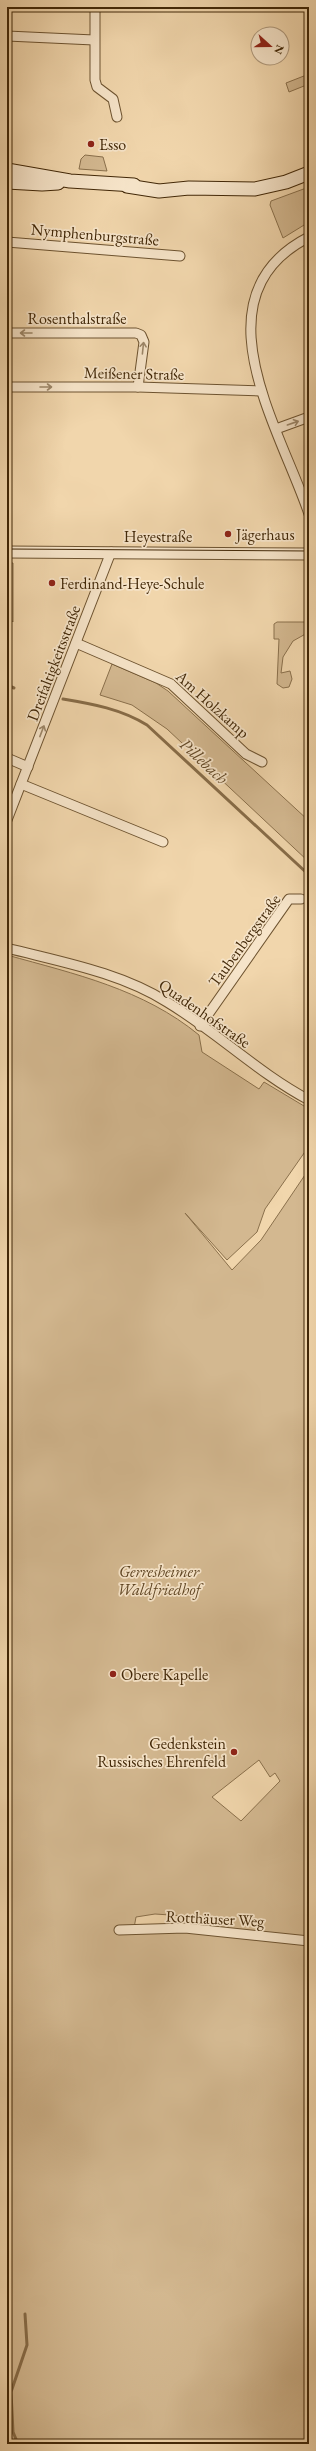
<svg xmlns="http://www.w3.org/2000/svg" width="316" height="2451" viewBox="0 0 316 2451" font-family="'EB Garamond',serif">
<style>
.green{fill:#d3b890;stroke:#8a704c;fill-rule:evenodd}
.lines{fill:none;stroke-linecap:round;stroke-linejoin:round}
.stream{stroke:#876c48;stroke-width:3}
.minor-casing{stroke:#6d5330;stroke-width:11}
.tertiary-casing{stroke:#6d5330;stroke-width:13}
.secondary-casing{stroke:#412707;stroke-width:15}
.minor{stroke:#f6e4c9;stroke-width:9}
.tertiary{stroke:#f6e4c9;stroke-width:11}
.secondary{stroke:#f6e4c9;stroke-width:13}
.tram{stroke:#412707;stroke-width:1}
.oneway{stroke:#9c8668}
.poi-dot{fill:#8f2418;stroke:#f6e4c9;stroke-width:1.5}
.labels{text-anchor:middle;stroke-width:3.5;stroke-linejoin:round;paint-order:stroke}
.poi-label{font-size:16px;fill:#412707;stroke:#f6e4c9;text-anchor:start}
.street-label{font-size:16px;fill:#412707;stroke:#f6e4c9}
.park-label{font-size:16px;font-style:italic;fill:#5e4422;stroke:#f6e4c9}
.water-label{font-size:17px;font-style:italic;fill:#644a28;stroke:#f6e4c9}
</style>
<rect width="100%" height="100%" fill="#f1d6ac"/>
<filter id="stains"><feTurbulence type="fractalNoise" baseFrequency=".005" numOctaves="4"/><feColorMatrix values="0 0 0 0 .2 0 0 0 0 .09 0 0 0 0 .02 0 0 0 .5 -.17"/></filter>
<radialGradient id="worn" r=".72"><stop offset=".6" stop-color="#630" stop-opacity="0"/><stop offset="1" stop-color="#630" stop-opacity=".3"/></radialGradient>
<!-- green -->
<g class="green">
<polygon points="309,74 309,84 289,92 286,83"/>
<polygon points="85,155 103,157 107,171 79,169 81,159"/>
<polygon points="309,187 309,222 283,238 270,205 271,201"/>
<polygon points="7,563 13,563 13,622 7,615"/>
<polygon points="277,622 306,622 309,632 293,641 283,657 281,673 290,671 292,679 289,687 283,688 277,684 279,639 274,639 274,624"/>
<polygon points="112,664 156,683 168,691 309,821 309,862 167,729 132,705 100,695"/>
<path d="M7,955C75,974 143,989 199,1035L202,1052L259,1089L264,1082L309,1109V1146L265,1209L257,1232L227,1260L185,1213L232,1270L261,1240L309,1169V2444H7ZM259,1760L270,1777L275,1773L280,1781L241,1821L212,1797ZM155,1914L200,1917L199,1927L134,1928L136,1917Z"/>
</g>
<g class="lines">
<!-- stream -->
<g class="stream">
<polyline points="7,685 14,688"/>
<path d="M63,699C93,704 121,709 147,725L309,875"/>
<polyline points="18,2444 13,2432 11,2392 27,2345 25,2314"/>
</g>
<defs>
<g id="minor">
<polyline points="95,7 95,80 97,87 113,99 117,117"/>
<polyline points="7,36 94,40"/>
<path d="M309,237C194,296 280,428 309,514"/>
<polyline points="7,242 180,256"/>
<polyline points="7,333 136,333 141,335 144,342 138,387"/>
<polyline points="7,387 138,387 261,391"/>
<polyline points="276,429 309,417"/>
<polyline points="76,643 171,684 246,754 262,762"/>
<polyline points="7,758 28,767"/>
<polyline points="21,784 163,842"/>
<polyline points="7,820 111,552"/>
<path d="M7,948C61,962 119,972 167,1002C217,1032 258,1073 309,1100"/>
<polyline points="200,1026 289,899 301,899"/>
<polyline points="119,1930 185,1928 309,1941"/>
</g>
<polyline id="tertiary" points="7,552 309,554"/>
<g id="secondary">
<polyline points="7,170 70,181 134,185"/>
<polyline points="7,182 42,184 58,183"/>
<polyline points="127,186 159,191 189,188 255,189 286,182 309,173"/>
</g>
</defs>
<!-- minor casing -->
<use href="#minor" class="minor-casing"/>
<!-- tertiary casing -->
<use href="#tertiary" class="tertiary-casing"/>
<!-- secondary casing -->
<use href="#secondary" class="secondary-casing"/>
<!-- minor -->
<use href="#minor" class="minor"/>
<!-- tertiary -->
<use href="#tertiary" class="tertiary"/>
<!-- secondary -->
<use href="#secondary" class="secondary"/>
<!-- tram -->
<polyline class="tram" points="7,549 309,551"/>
</g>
<!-- one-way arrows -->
<defs><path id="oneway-shaft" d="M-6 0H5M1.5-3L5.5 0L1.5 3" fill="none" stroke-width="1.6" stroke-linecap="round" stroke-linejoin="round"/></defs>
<g class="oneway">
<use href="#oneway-shaft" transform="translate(26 333) rotate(180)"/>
<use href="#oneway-shaft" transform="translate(143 348) rotate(-84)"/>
<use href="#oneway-shaft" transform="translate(46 387)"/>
<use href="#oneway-shaft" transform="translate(293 423) rotate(-19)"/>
<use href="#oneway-shaft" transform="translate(42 731) rotate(-69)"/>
</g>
<!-- markers -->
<g class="poi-dot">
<circle cx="91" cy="144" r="4"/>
<circle cx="228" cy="534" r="4"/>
<circle cx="52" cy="583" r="4"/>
<circle cx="113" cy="1674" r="4"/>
<circle cx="234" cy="1752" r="4"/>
</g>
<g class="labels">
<!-- poi labels -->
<g class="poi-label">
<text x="99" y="150">Esso</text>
<text x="236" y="540">Jägerhaus</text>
<text x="60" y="589">Ferdinand-Heye-Schule</text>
<text x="121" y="1680">Obere Kapelle</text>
<text x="226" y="1749" text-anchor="end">Gedenkstein<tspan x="226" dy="18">Russisches Ehrenfeld</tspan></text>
</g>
<!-- street labels -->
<g class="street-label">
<text transform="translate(95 234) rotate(5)" y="6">Nymphenburgstraße</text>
<text x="77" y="324">Rosenthalstraße</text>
<text transform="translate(134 373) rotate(1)" y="6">Meißener Straße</text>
<text x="158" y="542">Heyestraße</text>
<text transform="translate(53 663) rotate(-69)" y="6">Dreifaltigkeitsstraße</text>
<text transform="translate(213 704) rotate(42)" y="6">Am Holzkamp</text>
<text transform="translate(244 940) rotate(-54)" y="6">Taubenbergstraße</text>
<text transform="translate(205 1013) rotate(35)" y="6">Quadenhofstraße</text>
<text transform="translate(215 1918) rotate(3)" y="6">Rotthäuser Weg</text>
</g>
<!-- park labels -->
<g class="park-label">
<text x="159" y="1577">Gerresheimer<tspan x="159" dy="18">Waldfriedhof</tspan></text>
</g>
<!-- water labels -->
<g class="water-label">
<text transform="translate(204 761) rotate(43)" y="6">Pillebach</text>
</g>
</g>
<!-- margin -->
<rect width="316" height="2451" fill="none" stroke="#f1d6ac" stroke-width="24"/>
<rect x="8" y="8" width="300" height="2435" fill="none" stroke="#412707" stroke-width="2"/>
<rect x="12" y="12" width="292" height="2427" fill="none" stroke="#412707"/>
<!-- north arrow -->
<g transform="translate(270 46) rotate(111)"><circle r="19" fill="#f6e4c9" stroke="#ae987b"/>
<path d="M0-3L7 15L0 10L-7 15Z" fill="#8f2418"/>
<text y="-6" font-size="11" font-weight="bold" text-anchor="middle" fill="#412707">N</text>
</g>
<rect width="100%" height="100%" filter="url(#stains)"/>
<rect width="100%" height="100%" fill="url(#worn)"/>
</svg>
